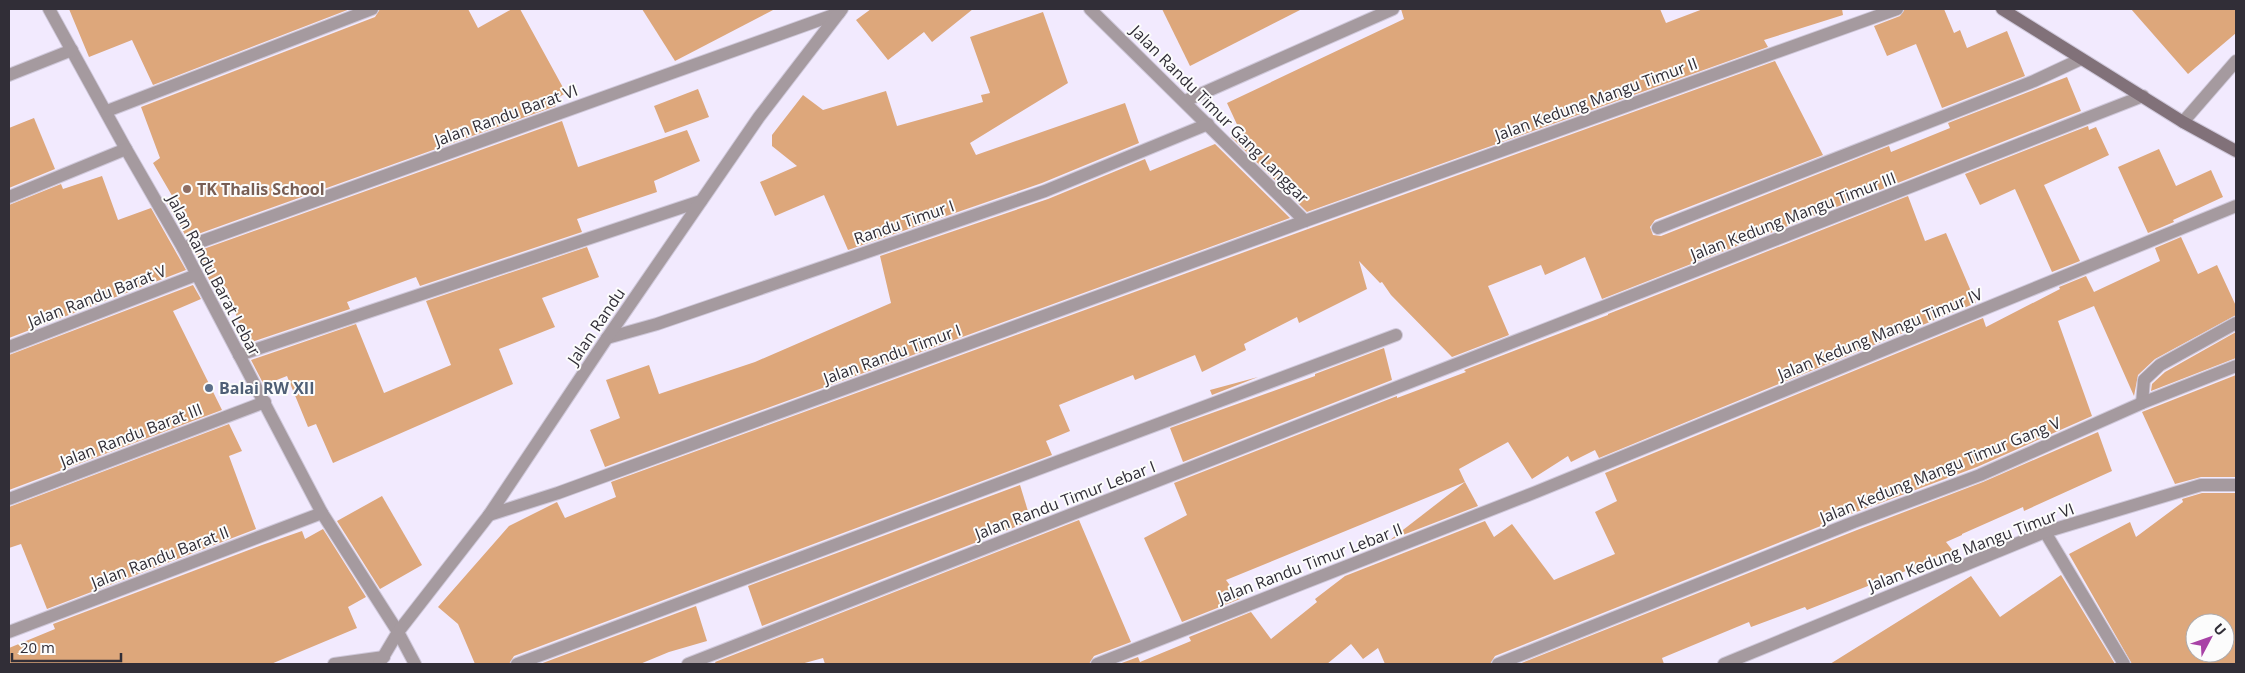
<svg xmlns="http://www.w3.org/2000/svg" width="2245" height="673" viewBox="0 0 2245 673" font-family="'Open Sans',sans-serif">
<style>
.building{fill:#dda77b;fill-rule:evenodd}
.lines{fill:none;stroke-linecap:round;stroke-linejoin:round}
.minor-casing{stroke:#cfc8da;stroke-width:14}
.tertiary-casing{stroke:#cfc8da;stroke-width:14}
.secondary-casing{stroke:#cfc8da;stroke-width:14}
.minor{stroke:#a59a9f;stroke-width:12}
.tertiary{stroke:#a59a9f;stroke-width:12}
.secondary{stroke:#817179;stroke-width:12}
.education-dot{fill:#8d6e63;stroke:#fcfcfc;stroke-width:2}
.service-dot{fill:#5c6f8a;stroke:#fcfcfc;stroke-width:2}
.labels{text-anchor:middle;stroke-width:4;stroke-linejoin:round;paint-order:stroke}
.street-label{font-size:16px;fill:#312e37;stroke:#fcfcfc}
.education-label{font-size:16px;font-weight:bold;fill:#785e54;stroke:#fcfcfc;text-anchor:start}
.service-label{font-size:16px;font-weight:bold;fill:#4e5e75;stroke:#fcfcfc;text-anchor:start}
</style>
<rect width="100%" height="100%" fill="#f2eafe"/>
<!-- building -->
<g class="building">
<polygon points="69,9 350,9 153,85 132,40 89,57"/>
<polygon points="380,9 468,9 478,28 512,9 520,9 566,93 554,100 556,106 187,238 166,202 174,199 153,163 160,158 141,107 375,17"/>
<polygon points="642,9 775,9 675,61"/>
<polygon points="871,9 973,9 932,42 924,32 888,60 856,20"/>
<polygon points="1162,9 1302,9 1190,66"/>
<polygon points="1401,9 1660,9 1666,23 1703,9 1842,9 1843,15 1764,40 1768,47 1307,212 1231,137 1241,133 1227,103 1404,19"/>
<polygon points="1905,9 1944,9 1954,33 1960,30 1967,48 2007,31 2025,76 1942,108 1916,44 1887,56 1874,26 1900,16"/>
<polygon points="2131,9 2236,9 2236,33 2188,74"/>
<polygon points="1043,12 1068,83 970,143 976,155 1125,103 1139,143 1042,183 848,250 824,195 775,216 760,182 797,166 772,146 772,135 803,95 823,110 886,91 897,126 983,102 981,95 990,93 970,37"/>
<polygon points="1775,61 1823,155 1655,220 1650,227 1653,235 1661,236 1889,146 1891,152 1950,128 1948,123 2067,77 2081,111 1602,299 1585,257 1545,275 1541,265 1488,286 1509,335 1452,357 1391,295 1382,282 1380,283 1359,261 1367,289 1299,323 1297,317 1244,344 1246,350 1202,372 1195,355 1135,380 1133,375 1059,405 1070,431 1046,441 1052,455 514,656 509,664 475,664 458,624 438,607 509,526 557,502 565,518 616,497 611,482 1308,229"/>
<polygon points="698,89 709,117 665,133 654,106"/>
<polygon points="34,118 55,169 9,188 9,128"/>
<polygon points="562,121 578,167 687,130 700,161 654,181 657,192 577,219 582,232 420,286 416,277 347,302 350,309 246,344 227,288 216,293 195,252"/>
<polygon points="2088,126 2089,130 2096,127 2109,155 2044,185 2080,261 2052,272 2015,189 1980,205 1965,174"/>
<polygon points="1215,144 1290,218 605,467 590,430 620,418 606,380 649,365 659,394 755,362 891,303 880,256 1048,199 1145,159 1150,171"/>
<polygon points="2159,149 2176,186 2211,170 2223,197 2173,220 2174,222 2148,233 2118,167"/>
<polygon points="102,176 118,220 151,208 186,270 9,338 9,205 61,184 63,189"/>
<polygon points="1908,196 1925,241 1946,233 1976,303 1599,458 1595,450 1571,462 1568,456 1532,479 1508,442 1459,469 1465,482 1226,580 1240,599 1182,622 1144,538 1187,515 1174,483 1397,396 1397,398 1466,372 1464,370 1608,315 1608,314"/>
<polygon points="2181,237 2198,274 2217,265 2236,306 2236,315 2155,359 2138,375 2134,396 2094,306 2058,321 2092,416 1977,467 1851,514 1495,656 1490,664 1385,664 1378,648 1363,659 1351,644 1327,664 1119,664 1138,657 1140,662 1191,641 1189,637 1251,612 1271,639 1317,602 1315,599 1345,576 1485,521 1494,537 1512,524 1554,580 1615,554 1595,512 1617,501 1605,473 1983,318 1986,327 2060,289 2059,287 2086,276 2094,292 2160,261 2155,248"/>
<polygon points="587,247 599,277 542,298 555,327 499,349 513,384 333,463 316,424 308,427 287,376 264,385 251,360 356,324 384,393 451,365 426,301"/>
<polygon points="193,285 201,299 173,311 222,410 9,490 9,355"/>
<polygon points="2236,332 2236,358 2151,391 2152,384 2165,372"/>
<polygon points="1384,348 1392,380 1183,462 1170,428 1315,376 1315,374"/>
<polygon points="2236,375 2236,477 2201,477 2175,484 2142,412"/>
<polygon points="1258,377 1212,395 1210,390"/>
<polygon points="229,424 242,451 229,456 256,529 47,609 21,544 9,548 9,507"/>
<polygon points="2098,432 2112,471 2024,511 2023,507 1962,534 1962,535 1946,542 1954,552 1807,610 1805,607 1751,627 1749,622 1662,658 1664,664 1519,664 1857,530 1983,482"/>
<polygon points="1465,482 1478,506 1390,540"/>
<polygon points="1020,485 1031,521 762,626 748,586"/>
<path d="M2202,493H2236V664H2132L2069,554L2130,522L2136,537L2183,502L2182,499ZM2195,623H2225V653H2195Z"/>
<polygon points="382,496 422,565 380,589 337,521"/>
<polygon points="1079,520 1131,642 1094,656 1089,664 825,664 823,658 801,664 716,664 715,662"/>
<polygon points="323,529 366,597 348,607 357,628 271,664 9,664 9,648 55,629 53,624 262,545 302,531 305,539"/>
<polygon points="2061,575 2115,664 1830,664 1971,576 2000,617"/>
<polygon points="696,606 707,641 669,652 640,664 540,664"/>
</g>
<g class="lines">
<defs>
<g id="minor">
<polyline points="49,9 126,149 183,248 322,513 398,632 415,664"/>
<polyline points="1090,9 1305,221"/>
<polyline points="9,75 72,50"/>
<polyline points="1185,101 1393,9"/>
<polyline points="107,111 372,9"/>
<polyline points="2183,122 2236,61"/>
<polyline points="9,197 126,149"/>
<polyline points="1658,228 2034,81 2081,59"/>
<polyline points="183,248 839,13"/>
<polyline points="607,338 657,324 1045,191 1208,124"/>
<polyline points="9,347 196,275"/>
<polyline points="239,355 701,201"/>
<polyline points="2142,403 2144,380 2160,365 2236,323"/>
<polyline points="9,499 265,402"/>
<polyline points="489,515 558,493 1305,221 1897,9"/>
<polyline points="2045,532 2124,664"/>
<polyline points="9,632 322,513"/>
<polyline points="334,664 384,657"/>
<polyline points="517,664 1396,335"/>
<polyline points="688,664 2143,96"/>
<polyline points="1097,664 1536,492 2236,206"/>
<polyline points="1498,664 1854,522 1980,475 2142,403 2236,366"/>
<polyline points="1724,664 2045,532 2201,485 2236,485"/>
</g>
<polyline id="tertiary" points="379,664 398,632 489,515 607,338 759,117 842,9"/>
<polyline id="secondary" points="2002,9 2183,122 2236,151"/>
</defs>
<!-- minor casing -->
<use href="#minor" class="minor-casing"/>
<!-- tertiary casing -->
<use href="#tertiary" class="tertiary-casing"/>
<!-- secondary casing -->
<use href="#secondary" class="secondary-casing"/>
<!-- minor -->
<use href="#minor" class="minor"/>
<!-- tertiary -->
<use href="#tertiary" class="tertiary"/>
<!-- secondary -->
<use href="#secondary" class="secondary"/>
</g>
<!-- markers -->
<circle class="education-dot" cx="187" cy="189" r="5"/>
<circle class="service-dot" cx="209" cy="388" r="5"/>
<g class="labels">
<!-- street labels -->
<g class="street-label">
<text transform="translate(1596 99) rotate(-20)" y="6">Jalan Kedung Mangu Timur II</text>
<text transform="translate(1220 114) rotate(45)" y="6">Jalan Randu Timur Gang Langgar</text>
<text transform="translate(506 115) rotate(-20)" y="6">Jalan Randu Barat VI</text>
<text transform="translate(1793 216) rotate(-21)" y="6">Jalan Kedung Mangu Timur III</text>
<text transform="translate(904 222) rotate(-19)" y="6">Randu Timur I</text>
<text transform="translate(214 275) rotate(62)" y="6">Jalan Randu Barat Lebar</text>
<text transform="translate(97 296) rotate(-21)" y="6">Jalan Randu Barat V</text>
<text transform="translate(596 326) rotate(-56)" y="6">Jalan Randu</text>
<text transform="translate(1880 334) rotate(-22)" y="6">Jalan Kedung Mangu Timur IV</text>
<text transform="translate(892 354) rotate(-20)" y="6">Jalan Randu Timur I</text>
<text transform="translate(131 435) rotate(-21)" y="6">Jalan Randu Barat III</text>
<text transform="translate(1940 470) rotate(-22)" y="6">Jalan Kedung Mangu Timur Gang V</text>
<text transform="translate(1065 500) rotate(-21)" y="6">Jalan Randu Timur Lebar I</text>
<text transform="translate(1971 547) rotate(-21)" y="6">Jalan Kedung Mangu Timur VI</text>
<text transform="translate(160 557) rotate(-21)" y="6">Jalan Randu Barat II</text>
<text transform="translate(1310 563) rotate(-21)" y="6">Jalan Randu Timur Lebar II</text>
</g>
<!-- education labels -->
<g class="education-label">
<text x="197" y="195">TK Thalis School</text>
</g>
<!-- service labels -->
<g class="service-label">
<text x="219" y="394">Balai RW XII</text>
</g>
</g>
<!-- border -->
<rect width="2245" height="673" fill="none" stroke="#312e37" stroke-width="20"/>
<!-- north arrow -->
<g transform="translate(2210 638) rotate(49)"><circle r="24" fill="#fcfcfc" stroke="#abaaad"/>
<path d="M0-4L9 19L0 12L-9 19Z" fill="#a842a6"/>
<text y="-8" font-size="14" font-weight="bold" text-anchor="middle" fill="#312e37">U</text>
</g>
<!-- scale -->
<path d="M12 653v8h109v-8" fill="none" stroke="#312e37" stroke-width="2.5"/>
<text x="20" y="653" font-size="15" fill="#312e37" stroke="#fcfcfc" stroke-width="4" paint-order="stroke">20 m</text>
</svg>
